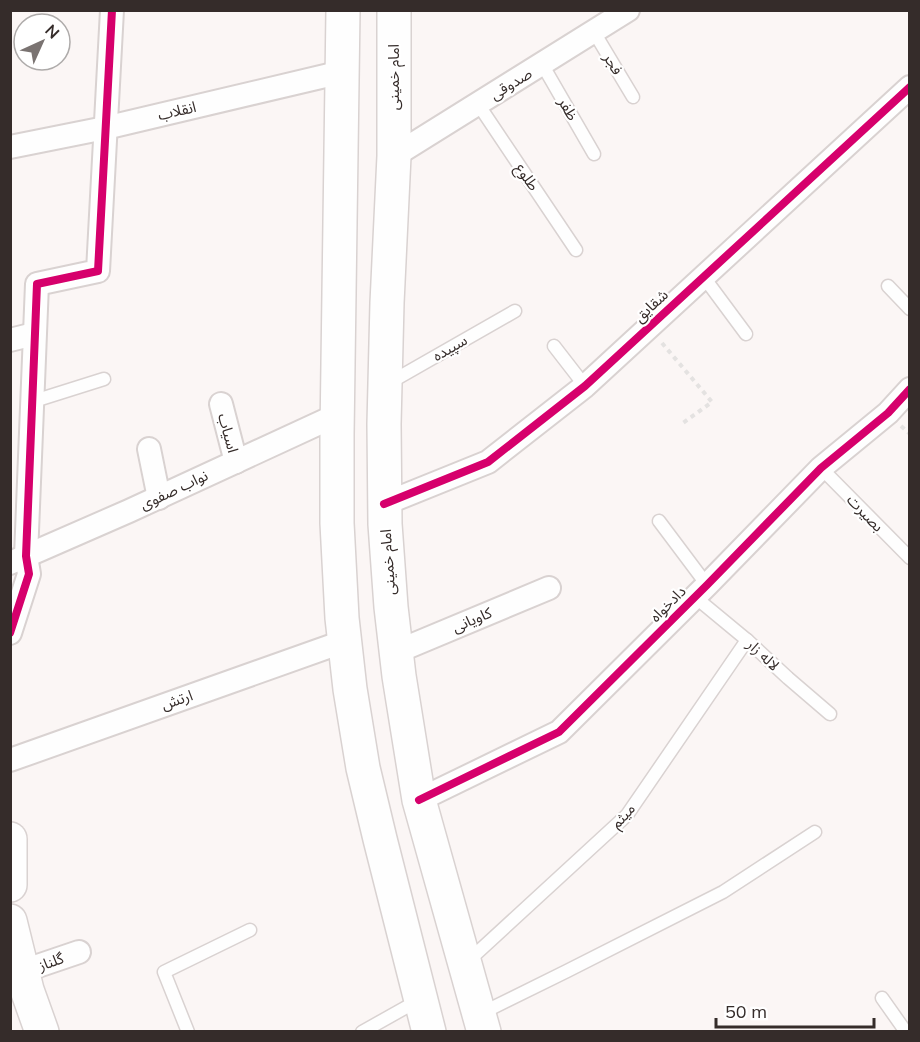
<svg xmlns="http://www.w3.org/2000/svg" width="920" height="1042" viewBox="0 0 920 1042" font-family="Mulish,'Noto Sans Arabic',sans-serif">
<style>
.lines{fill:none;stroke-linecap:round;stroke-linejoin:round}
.lane-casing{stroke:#d9d2d1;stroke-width:15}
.street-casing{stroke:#d9d2d1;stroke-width:26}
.secondary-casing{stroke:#d9d2d1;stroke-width:36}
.path{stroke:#e4e2e1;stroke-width:4;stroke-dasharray:4.5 4.5;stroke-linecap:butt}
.lane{stroke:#fefefe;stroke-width:12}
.street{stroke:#fefefe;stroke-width:22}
.secondary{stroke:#fefefe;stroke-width:33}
.cycleway-casing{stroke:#fff;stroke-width:11}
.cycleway{stroke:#d6006c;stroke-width:8}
.labels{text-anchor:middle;stroke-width:4.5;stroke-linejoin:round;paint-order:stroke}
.street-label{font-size:15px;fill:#352c2a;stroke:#fff}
</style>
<rect width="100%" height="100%" fill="#fbf6f5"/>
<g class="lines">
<defs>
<g id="lane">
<polyline points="594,32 633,97"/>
<polyline points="542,64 594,154"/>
<polyline points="478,104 576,250"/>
<polyline points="703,276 746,334"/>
<polyline points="888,286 910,309"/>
<polyline points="554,346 585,386"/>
<polyline points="389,383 515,311"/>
<polyline points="31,402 104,379"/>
<polyline points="821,468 910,558"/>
<polyline points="659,521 707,585"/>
<polyline points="695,597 747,640 788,678 830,714"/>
<polyline points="466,963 627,815 747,640"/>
<polyline points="882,998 906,1032"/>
<polyline points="480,1014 567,971 723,892 815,832"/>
<polyline points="188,1032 164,972 250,930"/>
<polyline points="362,1032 419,1000"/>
</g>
<g id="street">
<polyline points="10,147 105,128 342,72"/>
<polyline points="394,156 628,10"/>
<polyline points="10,340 34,334"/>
<polyline points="221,404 236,462"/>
<polyline points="149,449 159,498"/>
<polyline points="384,504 488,462 585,386 910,87"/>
<polyline points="10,563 129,511 337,415"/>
<polyline points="10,633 29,574 26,556 37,284 98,271 112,10"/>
<polyline points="396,652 549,588"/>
<polyline points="10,760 345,641"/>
<polyline points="419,800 559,732 707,585 821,468 888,413 910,389"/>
<polyline points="23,971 79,952"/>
</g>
<g id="secondary">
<polyline points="343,10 337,435 337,523 342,618 350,689 363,768 380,839 429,1032"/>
<polyline points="394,10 394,156 387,303 384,424 385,524 391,607 399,676 419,800 484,1032"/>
<polyline points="10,839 10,885"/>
<polyline points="10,921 27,990 42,1032"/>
</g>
</defs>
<!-- lane casing -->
<use href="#lane" class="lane-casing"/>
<!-- street casing -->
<use href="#street" class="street-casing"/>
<!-- secondary casing -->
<use href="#secondary" class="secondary-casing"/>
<!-- path -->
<g class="path">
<polyline points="662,343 712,402 683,423"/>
<polyline points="901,426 910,434"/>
</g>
<!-- lane -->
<use href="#lane" class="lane"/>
<!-- street -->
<use href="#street" class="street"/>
<!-- secondary -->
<use href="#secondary" class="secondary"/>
<defs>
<g id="cycleway">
<polyline points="384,504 488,462 585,386 910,87"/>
<polyline points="10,633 29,574 26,556 37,284 98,271 112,10"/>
<polyline points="419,800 559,732 707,585 821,468 888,413 910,389"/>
</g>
</defs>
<!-- cycleway casing -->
<use href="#cycleway" class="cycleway-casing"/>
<!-- cycleway -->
<use href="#cycleway" class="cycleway"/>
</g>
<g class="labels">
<!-- street labels -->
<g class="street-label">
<text transform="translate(613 64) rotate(59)" y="5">فجر</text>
<text transform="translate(394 77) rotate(-90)" y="5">امام خمینی</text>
<text transform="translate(511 84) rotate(-32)" y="5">صدوقی</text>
<text transform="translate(568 109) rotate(60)" y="5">ظفر</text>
<text transform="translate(177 111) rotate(-13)" y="5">انقلاب</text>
<text transform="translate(527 177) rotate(56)" y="5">طلوع</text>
<text transform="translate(651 306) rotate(-43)" y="5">شقایق</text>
<text transform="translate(450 348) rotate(-30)" y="5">سپیده</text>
<text transform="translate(228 433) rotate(75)" y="5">اسیاب</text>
<text transform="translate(174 490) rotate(-25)" y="5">نواب صفوی</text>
<text transform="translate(865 513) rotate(46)" y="5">بصیرت</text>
<text transform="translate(388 562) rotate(-94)" y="5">امام خمینی</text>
<text transform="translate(668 604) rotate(-45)" y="5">دادخواه</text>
<text transform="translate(472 620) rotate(-23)" y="5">کاویانی</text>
<text transform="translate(763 655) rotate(43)" y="5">لاله زار</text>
<text transform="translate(177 700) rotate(-19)" y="5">ارتش</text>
<text transform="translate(623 816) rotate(-48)" y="5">میثم</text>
<text transform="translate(51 962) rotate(-20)" y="5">گلناز</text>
</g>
</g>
<!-- border -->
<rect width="920" height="1042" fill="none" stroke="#352c2a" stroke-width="24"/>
<!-- north arrow -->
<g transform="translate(42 42) rotate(45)"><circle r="28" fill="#ffffff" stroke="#aeabaa" stroke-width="1.5"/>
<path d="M0-4.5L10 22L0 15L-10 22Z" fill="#7a7371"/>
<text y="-9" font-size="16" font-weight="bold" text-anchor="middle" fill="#352c2a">N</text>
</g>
<!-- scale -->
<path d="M716 1018v9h158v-9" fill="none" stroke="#352c2a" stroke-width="3"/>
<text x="725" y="1018" font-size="18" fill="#352c2a" stroke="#ffffff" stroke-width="4.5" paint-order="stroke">50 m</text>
</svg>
